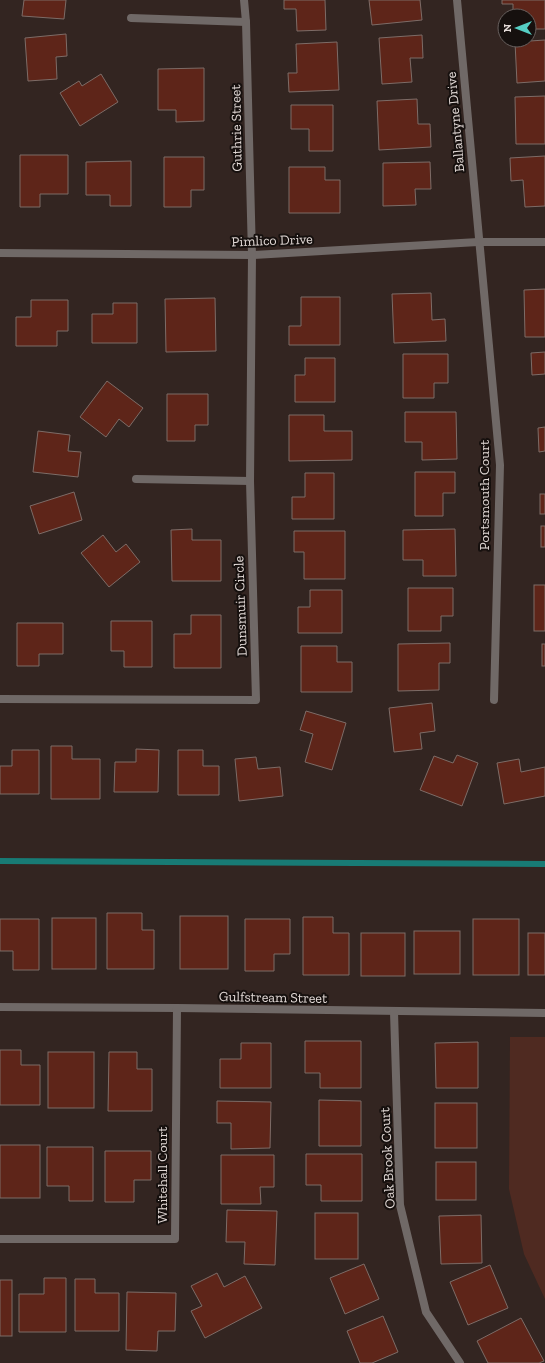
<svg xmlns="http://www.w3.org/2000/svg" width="545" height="1363" viewBox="0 0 545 1363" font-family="'Zilla Slab',serif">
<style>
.green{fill:#4f2a21}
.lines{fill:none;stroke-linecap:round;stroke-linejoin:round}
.stream{stroke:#187b75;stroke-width:6}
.building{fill:#5e2519;stroke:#7d6c67}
.minor{stroke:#706967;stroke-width:8}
.labels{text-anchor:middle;stroke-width:4;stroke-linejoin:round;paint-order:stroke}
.street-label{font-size:14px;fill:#e2d9d6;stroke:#16100e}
</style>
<rect width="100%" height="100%" fill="#332521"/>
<!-- green -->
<polygon class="green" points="510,1037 545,1037 545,1299 524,1254 509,1189"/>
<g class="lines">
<!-- stream -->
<polyline class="stream" points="0,861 545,864"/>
</g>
<!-- building -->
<g class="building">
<polygon points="24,0 66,0 64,19 22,16"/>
<polygon points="284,0 325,0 326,30 297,31 296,9 284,9"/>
<polygon points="369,0 420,0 422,20 372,25"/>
<polygon points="502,0 545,0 545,29 529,29 529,16 513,16 513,4 502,4"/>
<polygon points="66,34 67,56 56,57 57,79 28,81 25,38"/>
<polygon points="422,35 423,58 410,58 412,82 382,84 379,38"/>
<polygon points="545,40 545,81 517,83 515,42"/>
<polygon points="337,42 339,90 289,92 288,73 297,73 296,44"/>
<polygon points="204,68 204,121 176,122 176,110 158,110 158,69"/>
<polygon points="101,74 118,102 80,126 60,93 79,81 82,86"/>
<polygon points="545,96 545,144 516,144 515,97"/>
<polygon points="417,99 418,124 430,124 431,147 379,150 377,101"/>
<polygon points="291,105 333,105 333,151 309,151 309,129 291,129"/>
<polygon points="20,155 68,155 68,194 40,194 40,207 20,207"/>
<polygon points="545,156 545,206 525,207 523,180 511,181 510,158"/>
<polygon points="164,157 204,157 204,190 191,190 191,207 164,207"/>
<polygon points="131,161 131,206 110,206 110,195 86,195 86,162"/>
<polygon points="430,162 431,189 415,189 416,205 383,206 383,163"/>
<polygon points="289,167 325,167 325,180 340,180 340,213 289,213"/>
<polygon points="545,289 545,337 525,337 524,290"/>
<polygon points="431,293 432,320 445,319 446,341 394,343 392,294"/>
<polygon points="301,297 340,297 340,345 289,345 289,326 301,326"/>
<polygon points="215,298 216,351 166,352 165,299"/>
<polygon points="31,300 68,300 68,331 57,331 57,346 16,346 16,317 31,317"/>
<polygon points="113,303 137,303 137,343 92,343 92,314 113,314"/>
<polygon points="545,352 545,374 532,375 531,353"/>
<polygon points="403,354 448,354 448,383 434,383 434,398 403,398"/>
<polygon points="305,358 335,358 335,402 295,402 295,375 305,375"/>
<polygon points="107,381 143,408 129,427 119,419 106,437 80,417"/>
<polygon points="167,394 208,394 208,425 195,425 195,441 167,441"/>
<polygon points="405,412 456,412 457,459 422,460 422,442 405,442"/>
<polygon points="289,415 324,415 324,431 352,431 352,460 289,461"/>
<polygon points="545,427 545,451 539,452 538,428"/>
<polygon points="38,431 70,435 68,451 81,452 78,477 33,472"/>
<polygon points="415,472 455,472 455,493 443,493 443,516 415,516"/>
<polygon points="305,473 334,473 334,519 292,519 292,497 305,497"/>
<polygon points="74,492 82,520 39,534 30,506"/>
<rect x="540" y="494" width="5" height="20"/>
<rect x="541" y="526" width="4" height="21"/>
<polygon points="192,529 192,540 221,540 221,581 172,581 171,530"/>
<polygon points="455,529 456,576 423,576 423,560 403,560 403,530"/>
<polygon points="294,531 345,531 345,579 304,579 304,552 294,552"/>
<polygon points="103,535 116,552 126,544 140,562 109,587 81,553"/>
<rect x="534" y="585" width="11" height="46"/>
<polygon points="408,588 453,588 453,616 441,616 441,631 408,631"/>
<polygon points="310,590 342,590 342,633 298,633 298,607 310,607"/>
<polygon points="191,615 221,615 221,668 174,668 174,634 191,634"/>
<polygon points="111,621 152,621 152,667 124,667 124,651 111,651"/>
<polygon points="17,623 63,623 63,654 39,654 39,666 17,666"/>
<polygon points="450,643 450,663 439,663 439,690 398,691 398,644"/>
<rect x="542" y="644" width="3" height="22"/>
<polygon points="301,646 337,646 337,662 352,662 352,692 301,692"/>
<polygon points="432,703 435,731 420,733 422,749 394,752 389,708"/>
<polygon points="306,711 346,723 332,770 305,762 313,734 300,730"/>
<polygon points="51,746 72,746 72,759 100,759 100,799 51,799"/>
<polygon points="136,749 159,750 158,792 114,792 115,762 136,762"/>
<polygon points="12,750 39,750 39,794 0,794 0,766 12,766"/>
<polygon points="178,750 203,750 203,766 219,766 219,795 178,795"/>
<polygon points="457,755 478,763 462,806 420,790 434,756 453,763"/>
<polygon points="256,757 258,769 280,767 283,796 239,801 235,759"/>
<polygon points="519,759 521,772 545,767 545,796 504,804 497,763"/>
<polygon points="107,913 142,913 142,930 154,930 154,969 107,969"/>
<rect x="180" y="916" width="48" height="53"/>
<polygon points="303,917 333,917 333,933 349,933 349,975 303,975"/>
<rect x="52" y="918" width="44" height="51"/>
<polygon points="0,919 39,919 39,970 13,970 13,951 0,951"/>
<polygon points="245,919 290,919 290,954 274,954 274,971 245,971"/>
<rect x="473" y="919" width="46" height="56"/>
<rect x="414" y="931" width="46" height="43"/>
<rect x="361" y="933" width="44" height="43"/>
<rect x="528" y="933" width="17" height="42"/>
<polygon points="305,1041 361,1041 361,1088 320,1088 320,1073 305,1073"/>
<polygon points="478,1042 478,1088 436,1088 435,1043"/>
<polygon points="241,1043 271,1043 271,1088 220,1088 220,1059 241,1059"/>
<polygon points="0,1050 21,1050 21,1065 40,1065 40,1105 0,1105"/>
<rect x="48" y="1052" width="46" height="56"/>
<polygon points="109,1052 137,1052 137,1069 152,1069 152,1111 108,1111"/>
<polygon points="319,1100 361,1101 361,1146 319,1146"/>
<polygon points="217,1101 271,1102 270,1148 231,1149 231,1123 217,1123"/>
<rect x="435" y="1103" width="42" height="45"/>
<rect x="0" y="1145" width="40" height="53"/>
<polygon points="47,1147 93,1147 93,1201 69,1201 69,1186 47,1186"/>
<polygon points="105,1151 151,1151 151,1180 134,1180 134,1202 105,1202"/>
<polygon points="306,1154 362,1154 362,1201 321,1201 321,1185 306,1185"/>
<polygon points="221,1155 274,1155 274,1187 260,1187 261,1204 221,1204"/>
<rect x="436" y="1162" width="40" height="38"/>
<polygon points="227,1210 277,1211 275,1265 244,1264 245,1242 226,1242"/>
<rect x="315" y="1213" width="43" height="46"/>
<polygon points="481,1215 482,1263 441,1264 439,1216"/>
<polygon points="364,1264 379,1299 345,1314 330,1278"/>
<polygon points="490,1265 508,1308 468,1325 450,1282"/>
<polygon points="217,1273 224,1287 245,1276 262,1308 205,1338 191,1311 202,1306 191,1286"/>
<polygon points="44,1278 66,1278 66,1332 19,1332 19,1294 44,1294"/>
<polygon points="75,1279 95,1279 95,1293 119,1293 119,1331 75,1331"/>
<rect x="0" y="1280" width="12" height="56"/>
<polygon points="127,1292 176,1293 175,1331 158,1331 157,1351 126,1350"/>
<polygon points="383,1316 398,1352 372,1363 360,1363 347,1331"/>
<polygon points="521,1318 544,1361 539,1363 488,1363 477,1341"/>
</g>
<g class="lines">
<!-- minor -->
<g class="minor">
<polyline points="457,0 500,465 494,700"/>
<polyline points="131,18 246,22"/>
<polyline points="0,253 252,255 478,242 545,242"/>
<polyline points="136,479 250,481"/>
<polyline points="0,699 256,700 250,481 252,255 246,22 244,0"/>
<polyline points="0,1007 177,1008 545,1013"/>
<polyline points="394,1012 400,1205 426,1312 460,1363"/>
<polyline points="0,1239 175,1239 177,1008"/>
</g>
</g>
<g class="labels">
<!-- street labels -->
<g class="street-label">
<text transform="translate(455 122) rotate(-95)" y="5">Ballantyne Drive</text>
<text transform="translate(236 128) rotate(-91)" y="5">Guthrie Street</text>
<text transform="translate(272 240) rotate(-2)" y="5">Pimlico Drive</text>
<text transform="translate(484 495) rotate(-90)" y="5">Portsmouth Court</text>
<text transform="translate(240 606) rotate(-92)" y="5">Dunsmuir Circle</text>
<text transform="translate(273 997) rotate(1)" y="5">Gulfstream Street</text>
<text transform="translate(387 1158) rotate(-93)" y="5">Oak Brook Court</text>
<text transform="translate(162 1175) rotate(-90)" y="5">Whitehall Court</text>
</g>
</g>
<!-- north arrow -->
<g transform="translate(517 28) rotate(270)"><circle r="19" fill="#16100e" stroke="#68605e"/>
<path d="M0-3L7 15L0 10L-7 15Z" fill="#56cec4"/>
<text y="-6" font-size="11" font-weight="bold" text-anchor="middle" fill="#e2d9d6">N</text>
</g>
</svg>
